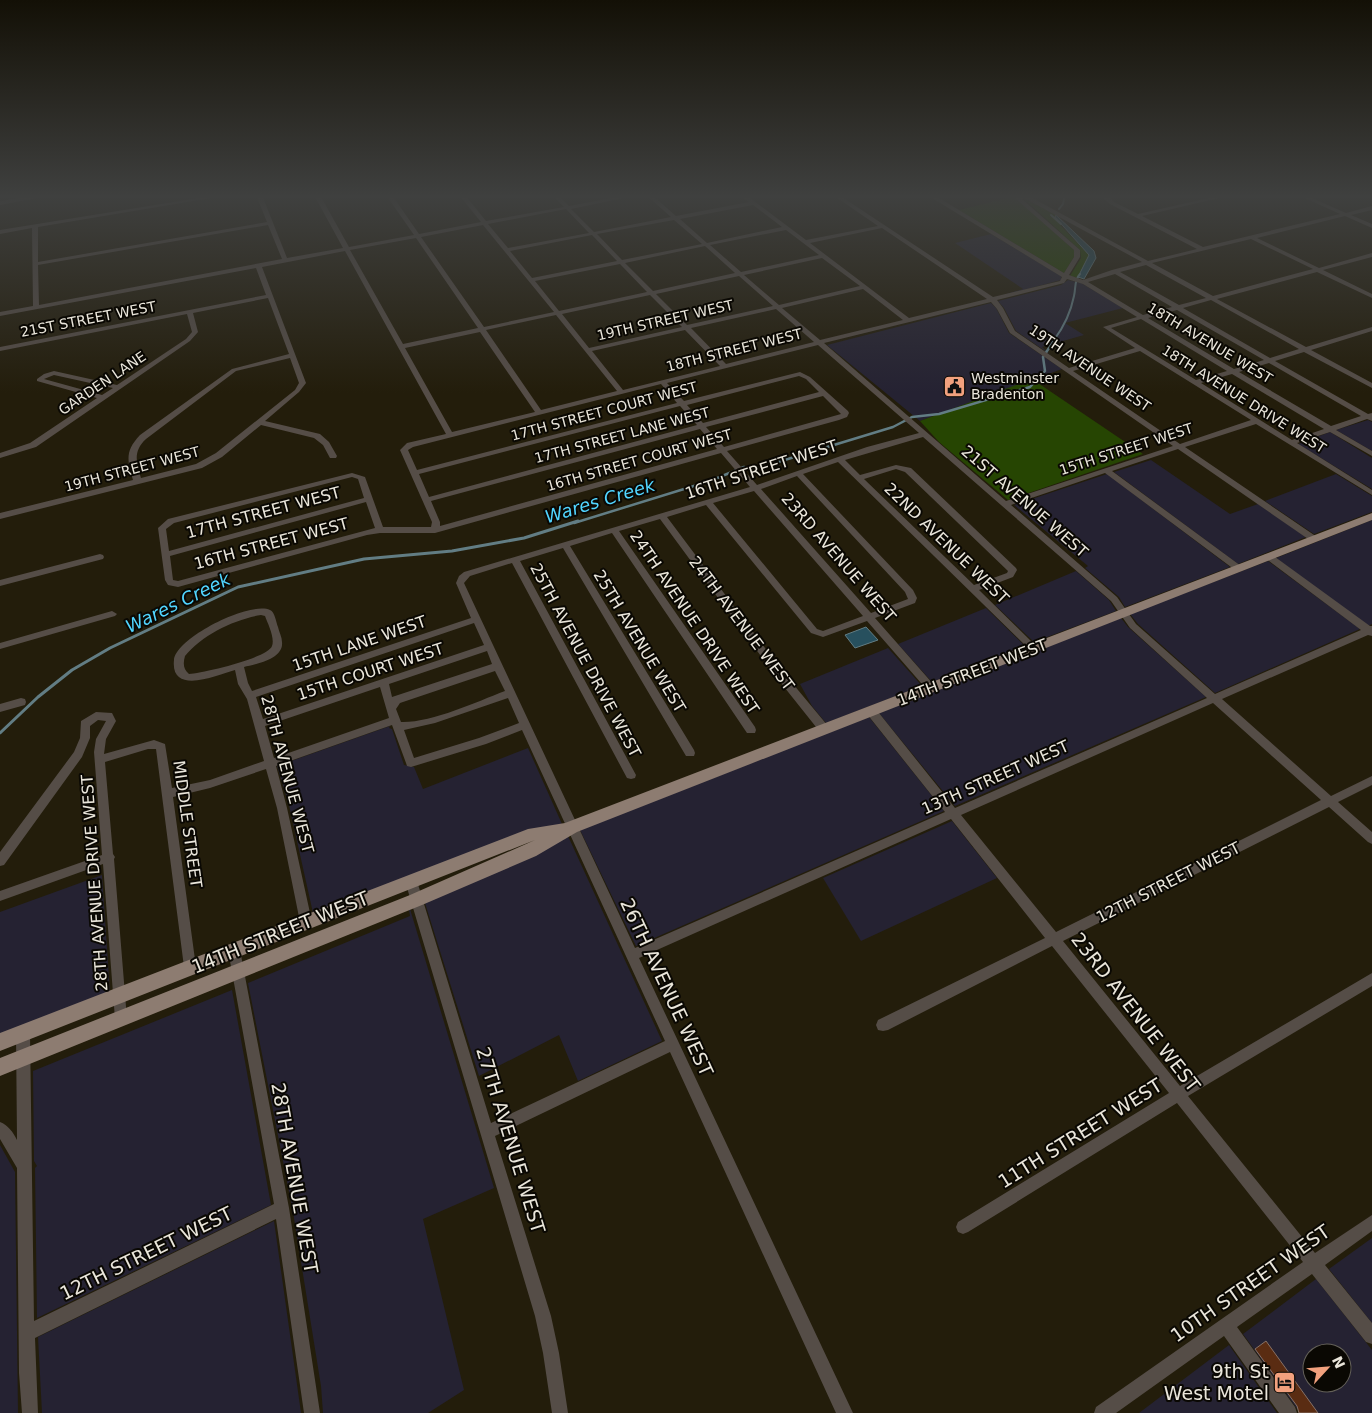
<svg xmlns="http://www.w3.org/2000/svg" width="1372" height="1413" viewBox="0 0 1372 1413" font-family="'DejaVu Sans',sans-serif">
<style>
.commercial{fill:#252232;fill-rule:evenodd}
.green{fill:#264502}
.water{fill:#27505e;stroke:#627d84}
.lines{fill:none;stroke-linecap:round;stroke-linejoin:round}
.stream-far2{stroke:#627d84;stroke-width:2}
.stream-far1{stroke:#627d84;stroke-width:2.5}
.stream{stroke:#627d84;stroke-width:3}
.building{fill:#5a2c12;stroke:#877166}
.minor{fill:#554d47;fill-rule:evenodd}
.major{fill:#8d7c71;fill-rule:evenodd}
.labels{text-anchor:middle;stroke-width:4;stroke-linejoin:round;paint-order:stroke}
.far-street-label{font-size:14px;fill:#eae6db;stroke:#0a0803}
.far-poi-label{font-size:14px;fill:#eae6db;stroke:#0a0803;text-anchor:start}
.street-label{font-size:16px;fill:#eae6db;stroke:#0a0803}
.water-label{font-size:18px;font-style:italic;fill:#51d5ff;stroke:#0a0803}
.near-street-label{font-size:19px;fill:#eae6db;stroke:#0a0803}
.near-poi-label{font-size:19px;fill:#eae6db;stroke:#0a0803;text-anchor:end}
</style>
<rect width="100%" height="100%" fill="#231d0b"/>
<!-- commercial -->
<g class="commercial">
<polygon points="991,234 1061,276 1061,280 994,298 1023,289 955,243"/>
<polygon points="1068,280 1081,283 1123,308 1065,323 1084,335 1042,347 1051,355 1016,331 1004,308 998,301 1061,285"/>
<polygon points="991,303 996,308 1009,333 1062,369 920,421 827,345"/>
<polygon points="1368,420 1372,422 1372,451 1336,430"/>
<polygon points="1330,432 1372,458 1372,489 1298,444"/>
<polygon points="1151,460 1230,514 1258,504 1306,537 1238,564 1114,472"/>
<polygon points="1107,474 1230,567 1125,607 1119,597 1085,568 1088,566 1014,505"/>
<polygon points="1336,474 1372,496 1372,512 1314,534 1265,501"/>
<polygon points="1372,520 1372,624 1368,626 1276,558"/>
<polygon points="1268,561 1360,629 1215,693 1138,624 1130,614"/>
<polygon points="1076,571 1109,600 1116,611 1034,642 995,605"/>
<polygon points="986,608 1025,646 932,682 898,644"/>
<polygon points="1121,618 1128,627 1206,697 955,806 879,713"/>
<polygon points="888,648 922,686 826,723 812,706 800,684"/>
<polygon points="869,717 944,811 636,946 580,830"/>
<polygon points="390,726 389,728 392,729 404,765 414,767 423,789 528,748 562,824 313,913 289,805 277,766"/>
<polygon points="952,821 997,878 861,941 823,878"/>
<polygon points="568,836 662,1041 578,1081 559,1035 479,1076 425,903"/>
<polygon points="102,875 110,993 0,1036 0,912"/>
<polygon points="409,909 410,909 494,1188 423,1219 464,1390 428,1413 323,1413 321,1386 293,1212 248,983 410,916"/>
<polygon points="232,990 271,1205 37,1318 35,1168 37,1166 34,1161 33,1071"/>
<polygon points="0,1145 15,1172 18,1413 0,1413"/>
<polygon points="274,1221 301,1413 42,1413 38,1337"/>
<polygon points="1372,1238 1372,1323 1329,1269"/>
<path d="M1316,1279L1372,1350V1413H1300L1243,1334ZM1312,1353H1342V1383H1312Z"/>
<polygon points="1229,1345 1277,1413 1139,1413"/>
</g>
<!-- green -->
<g class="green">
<polygon points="1020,195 1016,198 1074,250 1074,257 1064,273 959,210"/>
<polygon points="1023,198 1056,215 1061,226 1089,255 1078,277 1084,279 1070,276 1081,258 1080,250"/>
<polygon points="1032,379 1143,454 1008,500 939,442 920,421"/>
</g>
<!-- water -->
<g class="water">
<polygon points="1056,215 1094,251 1096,258 1084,279 1078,277 1089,255 1055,217"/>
<polygon points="866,627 878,640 855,648 845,635"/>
</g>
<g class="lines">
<!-- stream-far2 -->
<g class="stream-far2">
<polyline points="1059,209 1063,204 1065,195"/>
<polyline points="1051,215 1061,224"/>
<path d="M1054,340C1063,328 1071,311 1074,296C1076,288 1074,280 1080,274"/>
</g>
<!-- stream-far1 -->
<polyline class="stream-far1" points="574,523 710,481 744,467 755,469 893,427 912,417 939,414 1030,387 1045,371 1043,357 1055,339"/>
<!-- stream -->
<polyline class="stream" points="0,733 38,697 72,670 110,648 238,587 364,559 452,551 524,538 578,521"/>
</g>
<!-- building -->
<polygon class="building" points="1266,1341 1318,1413 1299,1413 1297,1406 1255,1349"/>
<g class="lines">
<!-- minor -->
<g class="minor">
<polygon points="40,195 53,195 0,205 0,201"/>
<path d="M217,195H229L38,227V262L267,222L256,195H262L287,258L343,248L314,195H320L349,247L414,235L386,195H392L419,234L481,222L459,195H465L486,221L564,207L552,195H558L569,206L627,195H638L571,209L594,232L671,217L646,195H652L676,216L749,202L740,195H746L806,240L878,226L833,195H839L993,297L1060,281L1062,277L927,195H934L1064,273L1074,257V250L1016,199V197L1027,195L1148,261L1197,249L1110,204L1104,199L1102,195H1108L1114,202L1138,214L1222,195H1232L1142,216L1203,247L1340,214L1298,195H1305L1346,213L1372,206V210L1351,215L1372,224V228L1345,216L1257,238L1319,268L1372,253V257L1323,270L1372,294V298L1317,272L1217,299L1306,347L1372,327V331L1311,350L1372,383V388L1304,352L1275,361L1368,414L1372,413V421L1367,419L1336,430L1372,451V456L1330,432L1297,443L1372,490V495L1256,424L1185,447L1317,537V541H1311L1178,449L1112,471L1241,566L1242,568L1241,570H1235L1105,473L1011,505L1117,597L1136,624L1215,694L1361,630L1265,558L1264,556L1265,554H1271L1370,626H1372V636L1368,635L1222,699L1331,796L1372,776V785L1338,802L1372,832V844L1368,842L1329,807L1063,941L1180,1086L1372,973V986L1188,1096L1315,1253L1372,1215V1231L1325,1265L1372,1323V1344L1366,1342L1312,1274L1237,1327L1295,1407L1297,1413H1279L1224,1336L1116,1413H1094L1096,1407L1303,1262L1177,1103L968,1232L963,1234L958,1232L956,1227L958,1222L1169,1093L1052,946L888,1030L883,1031L878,1030L876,1025L878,1020L1045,938L951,819L639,958L853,1413H836L670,1052L495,1136L551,1316L559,1353L568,1413H552L543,1353L535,1316L405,881L407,877L411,876L415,877L417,881L491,1123L665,1041L522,730L486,744L411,767L407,766L406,763L392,725L276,766L287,808L312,922L310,926L306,927L302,926L300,922L277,808L266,769L210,788L173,797L196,967L194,971L190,973L186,971L184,967L156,749H148L105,762L113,854L115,857L114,859L127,1019L126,1023L121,1025L116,1023L115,1019L103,864L0,901V891L102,855L94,752L96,739L106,721L98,720L90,726V738L82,757L4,865L0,866V852L74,752L80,738L81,721L96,712L112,713L116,721L106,739L104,754L154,740L165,744L172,788L210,780L264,761L247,699L238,684L235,670C218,675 170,696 174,660C176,638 249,601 270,610C275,612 276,622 278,627C279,632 282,637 282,642C284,659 256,664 244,667L248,683L252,691L471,618L456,583L459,576L464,572L750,487L721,453L435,533H380L367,535L178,587L168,585L165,580L158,528L168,519L352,473L365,477L383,527H431L432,522L400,450L407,443L446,434L345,251L262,267L306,383L299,392L265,421L320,434L329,442L337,456L336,458H330L323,445L314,438L261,425L222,457L202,468L0,519V513L133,480C127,460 125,451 140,435L232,369L289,354L268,298L193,313L198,332L190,341L36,447L0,458V453L30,443L97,398L37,381V379L44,374L54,371L117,385L186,339L192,332L187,314L0,351V347L266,295L256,268L0,316V312L33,306L32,228L0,234V230ZM1024,198L1142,262L1112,270L1083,280L1069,275L1080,257V250L1022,199ZM753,205L782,227L707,243L680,219ZM566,209L589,233L508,248L488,224ZM674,220L702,244L622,260L597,234ZM268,225L282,259L39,305L38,265ZM483,225L554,312L484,327L421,237ZM882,228L987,299L909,318L810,243ZM786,230L819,255L741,272L710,245ZM592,235L617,261L532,278L510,251ZM416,238L478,328L403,344L350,250ZM1251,239L1313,269L1213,296L1152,263ZM705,246L735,273L653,291L625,263ZM822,258L860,286L779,305L744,275ZM620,264L647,292L559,311L535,281ZM1146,265L1206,298L1179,305L1120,272ZM1115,274L1172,307L1143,315L1088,282ZM739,276L773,306L687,325L656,294ZM1067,279L1083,284L1137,317L1103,327L1135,348L1069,368L1015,331L1003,308L997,300L1064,283ZM863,289L903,320L820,340L782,308ZM650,295L682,327L589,348L562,314ZM1211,300L1299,349L1270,358L1183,308ZM991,302L997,309L1010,333L1173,446L1006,501L824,343ZM776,309L814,342L726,364L691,328ZM1177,310L1264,360L1234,369L1148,318ZM556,315L617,391L541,410L486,330ZM1141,319L1227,371L1196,380L1111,328ZM685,330L720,366L623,390L592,351ZM480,332L535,412L452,432L405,348ZM818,345L919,433L867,447L757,485L727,451L839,420L847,417L849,413L848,411L810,377L800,372L684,401L667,383ZM1140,351L1251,420L1180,444L1073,371ZM290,358L299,383L295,390L216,453L196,464L141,478C136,462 133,451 146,439L236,371ZM1269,363L1361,416L1331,426L1239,372ZM1232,374L1324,429L1292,440L1201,383ZM54,375L113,388L102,395L44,379ZM799,376L806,379L819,392L703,423L687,405ZM661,384L677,403L417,470L408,450L413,447ZM823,396L841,414L724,447L706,427ZM680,406L697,425L429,497L419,474ZM700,429L717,449L440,526V522L431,501ZM923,437L1111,601L1130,628L1207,698L955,808L875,708H867L866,711L867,714L945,812L635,948L464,583L470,576L512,563L627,778L631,779L635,778L636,775L520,561L563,548L686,756H694L695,753L694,750L570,546L612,533L747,733H755L756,730L755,727L619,531L660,519L777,678L820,732H828L829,729L828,726L783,672L667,517L706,505L811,633L823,637L867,621L928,691H934L936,688L934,685L875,618L915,603L917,598L913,590L803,474L838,462L1030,650H1036L1038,648L1036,646L979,590L1013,577L1017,570L1016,568L911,468L896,465L860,475L845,460ZM896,469L905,472L1008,571L1007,573L974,585L864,479ZM797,476L905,592L908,599L871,613L761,489ZM352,477L358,479L364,498L169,551L166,529L174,523ZM754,491L863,616L823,631L817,629L713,503ZM366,502L375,528L178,581L173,580L170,556ZM261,615L265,616C268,624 275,638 272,646C268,658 203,673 189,674C183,669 183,663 185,656C202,635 235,619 261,615ZM474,623L484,645L263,719L256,697ZM487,651L492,664L392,697L389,684ZM495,671L505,691C476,702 431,723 401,722L396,709L400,703ZM380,687L389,718L274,758L265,726ZM508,698L519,723L479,738L414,758L404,730L435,723ZM1213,703L1321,800L1056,932L961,815Z"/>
<polygon points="100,554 103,555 104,557 103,559 0,586 0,580"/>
<polygon points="112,611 117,614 115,616 0,649 0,643"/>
<polygon points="21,698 25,699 26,702 25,705 0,712 0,704"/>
<path d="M234,944L238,946L240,950L289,1208L320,1413H304L276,1219L35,1338L38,1413H22L19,1373L17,1168L0,1139V1122C8,1125 13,1132 17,1140L16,1033L18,1028L23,1027L28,1028L30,1033L34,1321L274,1204L228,950L230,946Z"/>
</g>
<!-- major -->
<polygon class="major" points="1372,513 1372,520 577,832 536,856 422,905 0,1076 0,1058 410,895 535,840 0,1051 0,1033 528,829 565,823"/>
</g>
<!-- sky -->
<linearGradient id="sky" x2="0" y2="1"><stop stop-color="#131006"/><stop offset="0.5" stop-color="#3f403f"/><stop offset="1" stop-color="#3f403f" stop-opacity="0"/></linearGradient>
<rect width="1372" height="393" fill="url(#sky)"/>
<!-- icons -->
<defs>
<symbol id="civic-square" viewBox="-11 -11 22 22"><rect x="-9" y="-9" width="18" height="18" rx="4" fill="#f2a17e" stroke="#0a0803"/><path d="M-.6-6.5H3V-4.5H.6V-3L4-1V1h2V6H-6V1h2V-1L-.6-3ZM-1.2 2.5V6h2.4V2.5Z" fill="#111"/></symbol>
<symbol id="hotel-square" viewBox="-11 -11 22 22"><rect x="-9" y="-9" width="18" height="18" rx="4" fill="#f2a17e" stroke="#0a0803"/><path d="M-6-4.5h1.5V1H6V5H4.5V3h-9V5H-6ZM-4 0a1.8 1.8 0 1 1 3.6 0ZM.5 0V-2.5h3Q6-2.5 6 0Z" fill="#111"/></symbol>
</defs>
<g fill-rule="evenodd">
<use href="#civic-square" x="942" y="374" width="25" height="25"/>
<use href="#hotel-square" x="1272" y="1370" width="25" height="25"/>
</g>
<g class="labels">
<!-- far-street labels -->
<g class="far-street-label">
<text transform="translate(88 319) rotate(-11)" y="5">21ST STREET WEST</text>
<text transform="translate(665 320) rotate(-13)" y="5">19TH STREET WEST</text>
<text transform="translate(1210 343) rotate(31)" y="5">18TH AVENUE WEST</text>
<text transform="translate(734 350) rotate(-14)" y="5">18TH STREET WEST</text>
<text transform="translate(1090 368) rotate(34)" y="5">19TH AVENUE WEST</text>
<text transform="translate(102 383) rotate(-34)" y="5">GARDEN LANE</text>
<text transform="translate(1244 399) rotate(32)" y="5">18TH AVENUE DRIVE WEST</text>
<text transform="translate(604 411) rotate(-15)" y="5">17TH STREET COURT WEST</text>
<text transform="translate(622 435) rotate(-15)" y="5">17TH STREET LANE WEST</text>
<text transform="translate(1126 449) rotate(-18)" y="5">15TH STREET WEST</text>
<text transform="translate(639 460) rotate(-16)" y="5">16TH STREET COURT WEST</text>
<text transform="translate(132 469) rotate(-15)" y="5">19TH STREET WEST</text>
</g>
<!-- far-poi labels -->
<g class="far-poi-label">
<text x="971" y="383">Westminster<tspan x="971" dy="16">Bradenton</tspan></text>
</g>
<!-- street labels -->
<g class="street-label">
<text transform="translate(761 469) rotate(-18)" y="6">16TH STREET WEST</text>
<text transform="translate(1025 501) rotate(41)" y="6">21ST AVENUE WEST</text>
<text transform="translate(263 512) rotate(-15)" y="6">17TH STREET WEST</text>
<text transform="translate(271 543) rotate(-15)" y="6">16TH STREET WEST</text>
<text transform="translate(947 543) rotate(44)" y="6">22ND AVENUE WEST</text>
<text transform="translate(839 557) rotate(49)" y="6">23RD AVENUE WEST</text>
<text transform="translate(695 622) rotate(56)" y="6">24TH AVENUE DRIVE WEST</text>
<text transform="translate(742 623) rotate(53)" y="6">24TH AVENUE WEST</text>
<text transform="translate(640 641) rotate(59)" y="6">25TH AVENUE WEST</text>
<text transform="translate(359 643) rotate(-19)" y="6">15TH LANE WEST</text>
<text transform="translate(586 660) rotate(62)" y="6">25TH AVENUE DRIVE WEST</text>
<text transform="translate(370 671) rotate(-18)" y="6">15TH COURT WEST</text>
<text transform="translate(972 672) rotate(-21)" y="6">14TH STREET WEST</text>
<text transform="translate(288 774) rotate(75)" y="6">28TH AVENUE WEST</text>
<text transform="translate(995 777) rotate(-24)" y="6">13TH STREET WEST</text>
<text transform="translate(188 824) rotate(82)" y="6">MIDDLE STREET</text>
<text transform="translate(1168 882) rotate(-27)" y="6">12TH STREET WEST</text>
<text transform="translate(94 883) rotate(-94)" y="6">28TH AVENUE DRIVE WEST</text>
</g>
<!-- water labels -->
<g class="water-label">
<text transform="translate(600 501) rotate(-17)" y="6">Wares Creek</text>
<text transform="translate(178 603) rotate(-26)" y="6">Wares Creek</text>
</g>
<!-- near-street labels -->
<g class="near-street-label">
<text transform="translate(280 932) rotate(-22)" y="7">14TH STREET WEST</text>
<text transform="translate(667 987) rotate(65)" y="7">26TH AVENUE WEST</text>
<text transform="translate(1136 1012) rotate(52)" y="7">23RD AVENUE WEST</text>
<text transform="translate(1080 1133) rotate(-32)" y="7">11TH STREET WEST</text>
<text transform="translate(511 1140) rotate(73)" y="7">27TH AVENUE WEST</text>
<text transform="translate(295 1178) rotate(80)" y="7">28TH AVENUE WEST</text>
<text transform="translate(146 1253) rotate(-26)" y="7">12TH STREET WEST</text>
<text transform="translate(1250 1283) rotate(-35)" y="7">10TH STREET WEST</text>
</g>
<!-- near-poi labels -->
<g class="near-poi-label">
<text x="1269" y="1378">9th St<tspan x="1269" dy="22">West Motel</tspan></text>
</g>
</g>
<!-- north arrow -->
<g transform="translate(1327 1368) rotate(64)"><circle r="24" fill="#0a0803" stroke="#646159"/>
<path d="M0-4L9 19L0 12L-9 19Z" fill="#f2a17e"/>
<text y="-8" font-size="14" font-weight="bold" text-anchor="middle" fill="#eae6db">N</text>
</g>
</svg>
